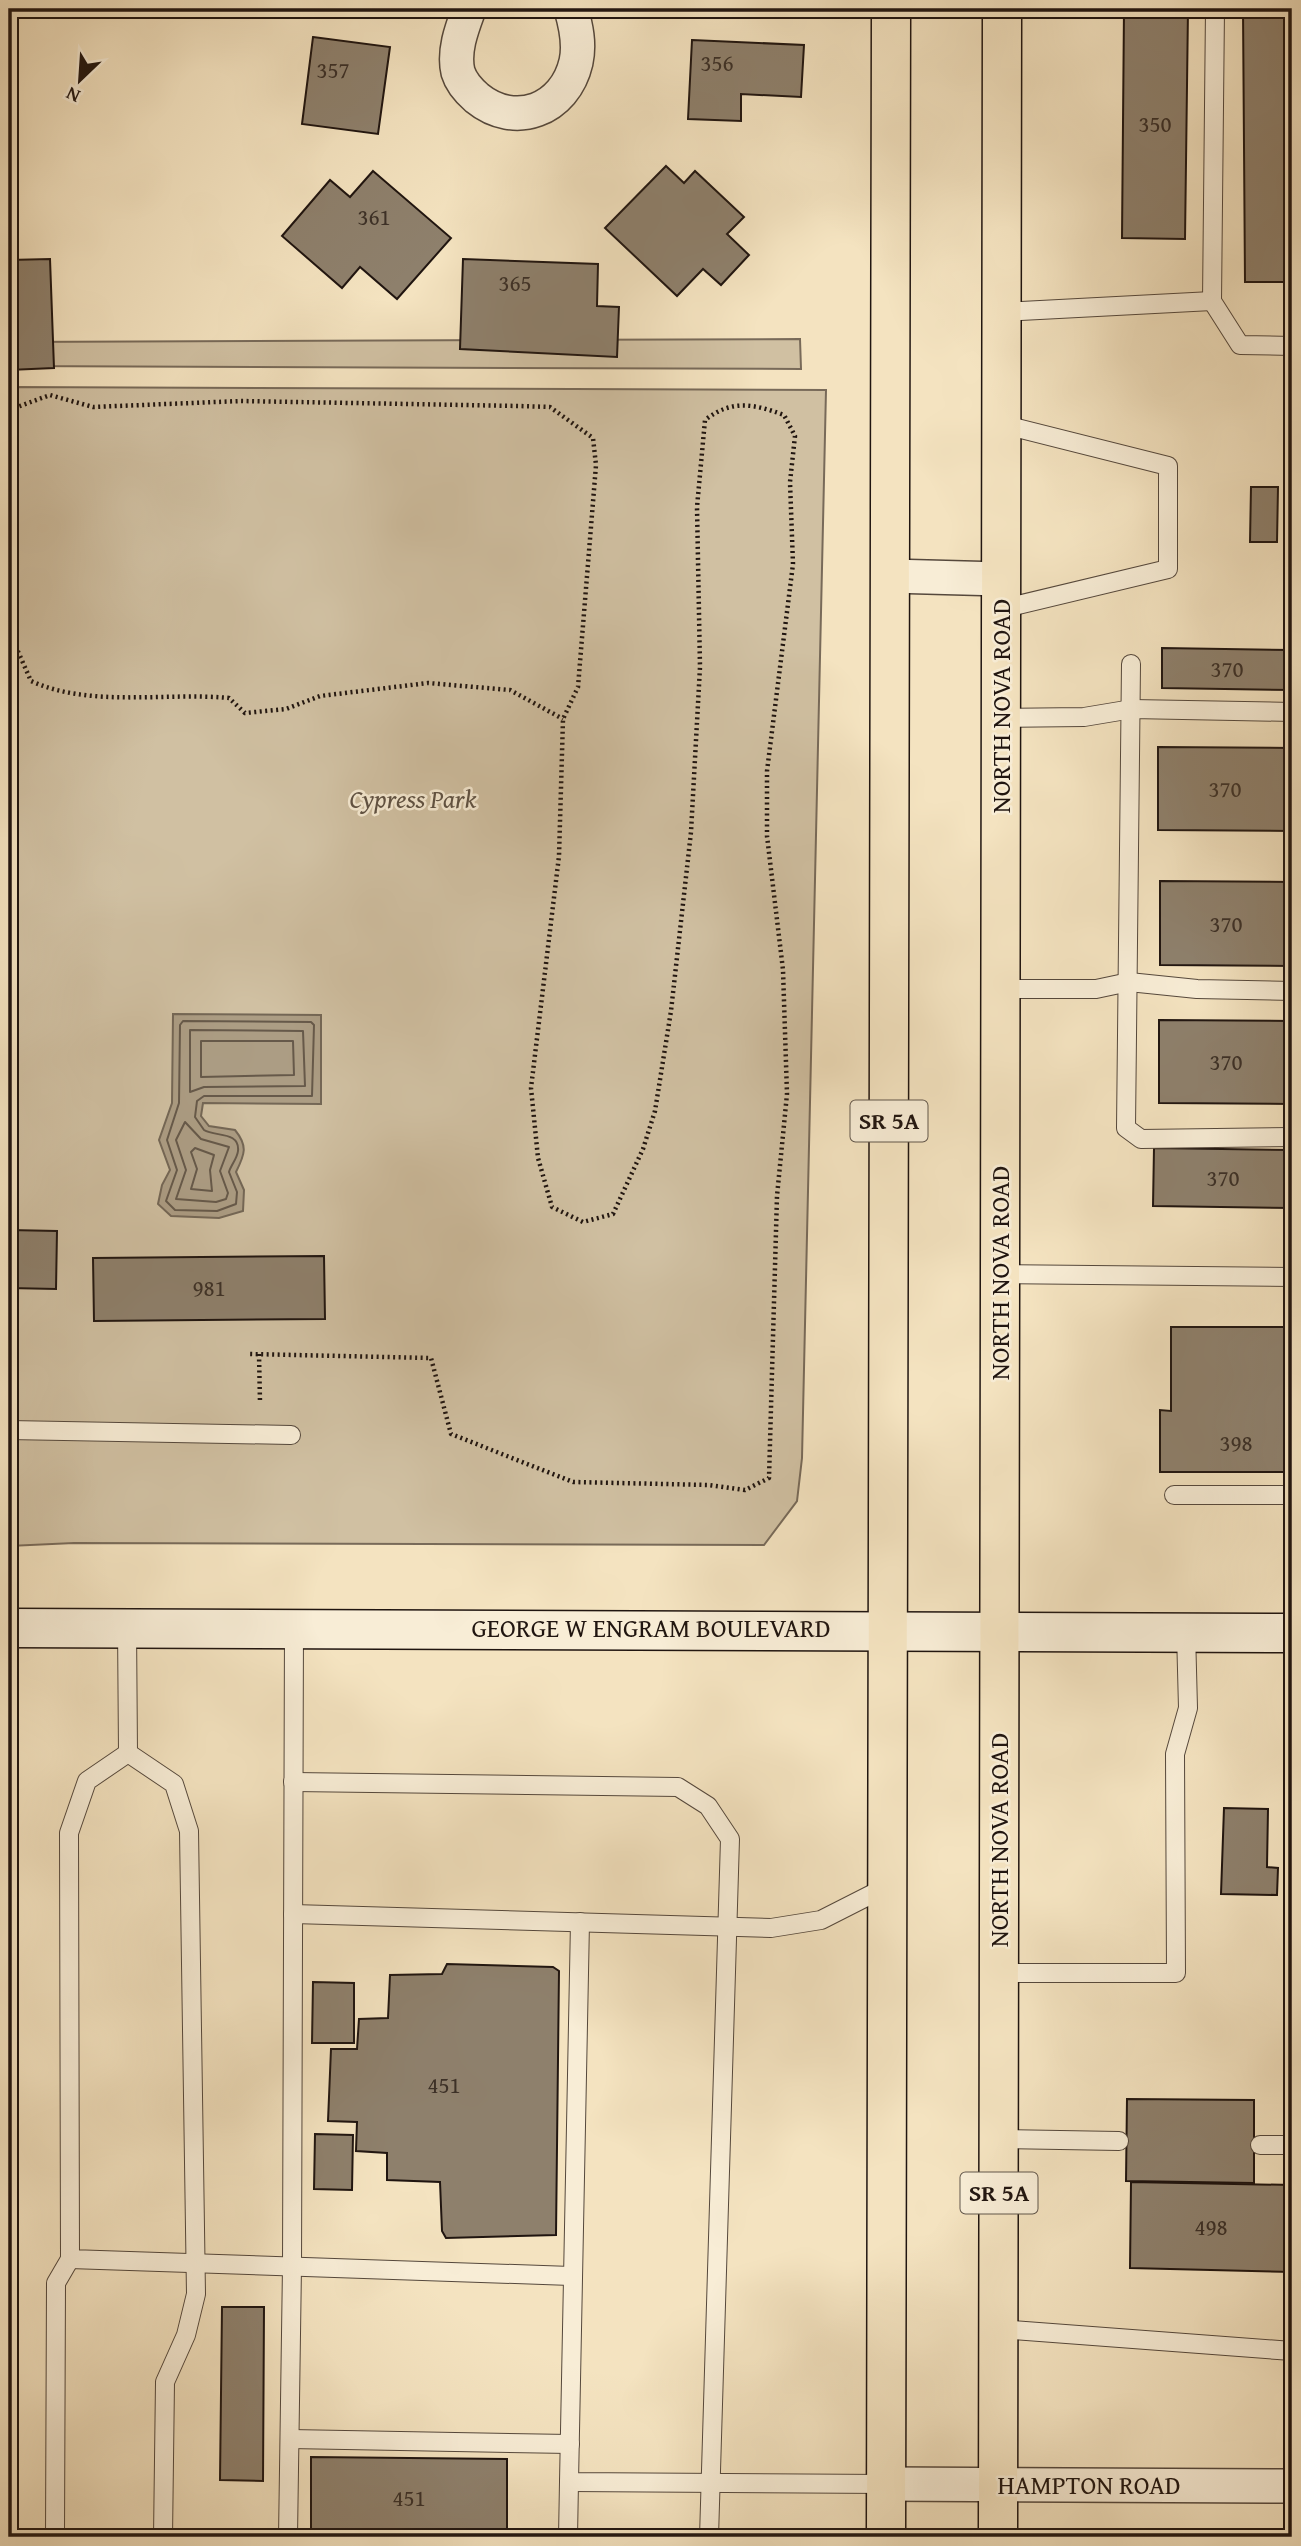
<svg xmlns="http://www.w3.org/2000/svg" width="1301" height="2546" viewBox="0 0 1301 2546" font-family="'Gentium Book Plus',serif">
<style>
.green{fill:#d0c0a2;stroke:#786a59;stroke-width:2}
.water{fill:#ac9d84;stroke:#746756;stroke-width:2}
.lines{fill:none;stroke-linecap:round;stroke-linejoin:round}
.shore{stroke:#66594a;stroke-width:2}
.building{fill:#8e806c;stroke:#201510;stroke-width:2}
.service-casing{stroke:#55483c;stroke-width:20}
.minor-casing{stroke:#55483c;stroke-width:36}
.secondary-casing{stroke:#201510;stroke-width:41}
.primary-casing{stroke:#201510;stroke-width:41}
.path{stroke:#201510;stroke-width:4.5;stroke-dasharray:2 3.5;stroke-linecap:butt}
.service{stroke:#f8edd6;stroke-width:18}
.minor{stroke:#f8edd6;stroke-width:33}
.secondary{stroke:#f8edd6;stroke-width:38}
.primary{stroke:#f4e3c0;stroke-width:38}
.labels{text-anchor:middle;stroke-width:5;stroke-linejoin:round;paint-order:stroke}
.number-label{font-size:23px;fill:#3c3027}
.shield{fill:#f8edd6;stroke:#61564b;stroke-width:2}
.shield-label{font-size:24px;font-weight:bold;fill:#201510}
.street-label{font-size:26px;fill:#201510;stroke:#f8edd6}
.park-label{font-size:26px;font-style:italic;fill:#5e5143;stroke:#f8edd6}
</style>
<rect width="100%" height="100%" fill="#f4e3c0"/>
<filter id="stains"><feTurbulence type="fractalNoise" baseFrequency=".00286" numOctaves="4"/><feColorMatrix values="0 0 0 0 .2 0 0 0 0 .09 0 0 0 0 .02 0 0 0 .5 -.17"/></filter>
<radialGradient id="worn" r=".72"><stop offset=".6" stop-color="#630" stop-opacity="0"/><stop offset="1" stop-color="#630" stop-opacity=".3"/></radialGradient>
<!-- green -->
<g class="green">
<polygon points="800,339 801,369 9,366 9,342"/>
<polygon points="9,387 826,390 802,1458 797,1501 764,1545 74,1543 9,1546"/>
</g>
<!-- water -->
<path class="water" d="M173,1014L321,1015V1104L203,1103L201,1116L209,1126L235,1130C248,1146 245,1154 236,1172L244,1190L243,1211L219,1218L171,1216L158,1204L162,1185L170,1170L159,1140L172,1103Z"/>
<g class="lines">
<!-- shore -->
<g class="shore">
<path d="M183,1021L311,1022L314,1025L312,1096H204L197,1101L195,1117L204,1130C215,1137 240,1131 238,1151C237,1159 231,1165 229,1172L237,1192L236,1204L217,1211L175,1210L166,1201L177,1170L167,1140L179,1103L180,1025Z"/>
<polygon points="190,1030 303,1031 305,1086 204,1087 190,1092"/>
<polygon points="201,1041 293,1041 294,1075 201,1077"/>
<polygon points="185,1122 201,1139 229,1147 220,1171 228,1193 226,1199 216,1202 176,1199 186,1170 176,1140"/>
<polygon points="195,1148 214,1155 210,1170 212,1191 191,1189 197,1169 191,1152"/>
</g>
</g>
<!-- building -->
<g class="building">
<polygon points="311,9 395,9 395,17 311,13"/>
<polygon points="676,9 763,9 763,15 676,11"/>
<polygon points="1124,9 1188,9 1185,239 1122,238"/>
<polygon points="1243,9 1292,9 1292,282 1245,282"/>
<polygon points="313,37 390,47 378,134 302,124"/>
<polygon points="692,40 804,45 801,97 741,94 741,121 688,119"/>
<polygon points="666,166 684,183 695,171 744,217 727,234 749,255 721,285 703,269 677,296 605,228"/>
<polygon points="373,171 451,238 397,299 360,267 342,288 282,236 330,180 350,197"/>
<polygon points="50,259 54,368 9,370 9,260"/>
<polygon points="463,259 598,264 597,306 619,307 617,357 460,349"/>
<polygon points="1251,487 1278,487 1277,542 1250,542"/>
<polygon points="1162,648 1292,650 1292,690 1162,688"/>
<polygon points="1158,747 1292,748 1292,831 1158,830"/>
<polygon points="1160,881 1292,882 1292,966 1160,965"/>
<polygon points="1159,1020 1292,1021 1292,1104 1159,1103"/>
<polygon points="9,1113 16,1113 13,1165 9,1164"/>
<polygon points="1154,1148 1292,1150 1292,1208 1153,1206"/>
<polygon points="9,1230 57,1231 56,1289 9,1288"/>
<polygon points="324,1256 325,1319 94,1321 93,1258"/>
<polygon points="1171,1327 1292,1327 1292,1472 1160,1472 1160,1410 1171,1411"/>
<polygon points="1224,1808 1268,1809 1267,1867 1278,1868 1277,1895 1221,1894"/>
<polygon points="447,1964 553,1967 559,1971 556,2235 446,2238 442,2231 440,2182 387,2180 387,2153 356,2151 357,2122 328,2121 331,2049 357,2049 359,2019 388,2018 390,1975 442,1974"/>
<polygon points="313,1982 354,1983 354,2043 312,2043"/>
<polygon points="1127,2099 1254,2100 1254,2183 1126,2181"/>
<polygon points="315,2134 353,2135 352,2190 314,2189"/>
<polygon points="1131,2182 1292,2185 1292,2272 1130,2268"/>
<polygon points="222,2307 264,2307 263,2481 220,2480"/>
<polygon points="311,2457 507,2459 507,2537 311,2537"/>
</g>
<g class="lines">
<defs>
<g id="service">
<polyline points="1215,9 1212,301 1240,345 1292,346"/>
<polyline points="1001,312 1212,301"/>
<polyline points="1001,609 1168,569 1168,466 1001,424"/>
<polyline points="1131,664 1126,1128 1141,1139 1292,1137"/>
<polyline points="1001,718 1084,717 1132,709 1292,712"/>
<polyline points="1000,989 1096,989 1129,982 1197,989 1292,991"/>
<polyline points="1000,1274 1292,1277"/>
<polyline points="9,1430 291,1435"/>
<polyline points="1174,1495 1292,1495"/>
<polyline points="127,1626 128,1753"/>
<polyline points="128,1753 87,1781 69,1833 70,2259 571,2276"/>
<polyline points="128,1753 174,1784 189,1831 196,2294 186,2335 165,2382 163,2537"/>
<polyline points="293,1782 678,1787 708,1806 730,1839 709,2537"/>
<polyline points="293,1914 771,1928 821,1920 888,1886"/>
<polyline points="580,1922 569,2482 886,2484"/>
<polyline points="999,1973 1176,1973 1175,1754 1188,1708 1186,1632"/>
<polyline points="999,2139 1119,2141"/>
<polyline points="1260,2145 1292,2145"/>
<polyline points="998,2329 1292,2351"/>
<polyline points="290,2439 570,2444"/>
<polyline points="55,2537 56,2283 70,2259"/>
<polyline points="288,2537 292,2266 294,1627"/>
<polyline points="568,2537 569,2482"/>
</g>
<g id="minor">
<path d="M469,9C462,28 453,51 458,72C461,82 469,91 477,98C515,129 565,110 576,62C580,44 576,26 571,9"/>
<polyline points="890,576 1001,579"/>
<polyline points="886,2484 1292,2486"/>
</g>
<polyline id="secondary" points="9,1628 1292,1633"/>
<g id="primary">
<polyline points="886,2537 891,9"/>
<polyline points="998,2537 1002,9"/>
</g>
</defs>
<!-- service casing -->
<use href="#service" class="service-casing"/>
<!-- minor casing -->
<use href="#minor" class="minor-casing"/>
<!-- secondary casing -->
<use href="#secondary" class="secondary-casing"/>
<!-- primary casing -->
<use href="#primary" class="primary-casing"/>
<!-- path -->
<g class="path">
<path d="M9,410L50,395L93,407L241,401L519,406L550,407L593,438L596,465L578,687L563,719L559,856L531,1088L538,1158L552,1207L583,1222L613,1214L643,1149L655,1111L671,1011L691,832L700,667L697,507L705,420C732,399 754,404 784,415L795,436L790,482L793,564L767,771V836L783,970L787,1094L777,1196L769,1478L745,1490L709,1485L573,1482L451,1434L431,1358L250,1354"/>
<path d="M9,631L31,681C90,708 166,692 229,698L245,713L286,709L320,696L428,683L510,690L563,719"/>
<polyline points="259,1354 260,1402"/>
</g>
<!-- service -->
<use href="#service" class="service"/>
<!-- minor -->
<use href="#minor" class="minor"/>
<!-- secondary -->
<use href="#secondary" class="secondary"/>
<!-- primary -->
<use href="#primary" class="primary"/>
</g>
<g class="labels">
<!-- number labels -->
<g class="number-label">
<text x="717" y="71">356</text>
<text x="333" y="78">357</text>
<text x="1155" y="132">350</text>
<text x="374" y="225">361</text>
<text x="515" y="291">365</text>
<text x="1227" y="677">370</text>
<text x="1225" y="797">370</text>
<text x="1226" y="932">370</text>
<text x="1226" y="1070">370</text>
<text x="1223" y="1186">370</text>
<text x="209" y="1296">981</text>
<text x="1236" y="1451">398</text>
<text x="444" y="2093">451</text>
<text x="1211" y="2235">498</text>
<text x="409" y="2506">451</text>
</g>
<!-- shield labels -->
<g class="shield">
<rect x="850.5" y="1100.5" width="77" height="41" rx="5"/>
<rect x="960.5" y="2172.5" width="77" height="41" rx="5"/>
</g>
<g class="shield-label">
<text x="889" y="1129">SR 5A</text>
<text x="999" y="2201">SR 5A</text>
</g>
<!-- street labels -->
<g class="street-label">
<text transform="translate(1001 706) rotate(-90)" y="9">NORTH NOVA ROAD</text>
<text transform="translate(1000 1273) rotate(-90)" y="9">NORTH NOVA ROAD</text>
<text x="651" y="1637">GEORGE W ENGRAM BOULEVARD</text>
<text transform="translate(999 1840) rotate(-90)" y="9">NORTH NOVA ROAD</text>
<text x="1089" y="2494">HAMPTON ROAD</text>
</g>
<!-- park labels -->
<g class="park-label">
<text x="413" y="808">Cypress Park</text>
</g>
</g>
<!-- margin -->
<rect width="1301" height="2546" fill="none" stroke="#f4e3c0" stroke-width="35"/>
<rect x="10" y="10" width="1280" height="2525" fill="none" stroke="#201510" stroke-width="3.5"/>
<rect x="18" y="18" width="1266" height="2511" fill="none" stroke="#201510" stroke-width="2"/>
<!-- north arrow -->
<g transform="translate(80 80) rotate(205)" stroke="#f8edd6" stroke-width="5" paint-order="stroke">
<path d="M0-5L12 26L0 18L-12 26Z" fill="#201510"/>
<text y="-10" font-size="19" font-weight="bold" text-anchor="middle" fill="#201510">N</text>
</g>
<rect width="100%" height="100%" filter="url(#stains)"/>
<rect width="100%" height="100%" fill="url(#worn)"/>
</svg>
